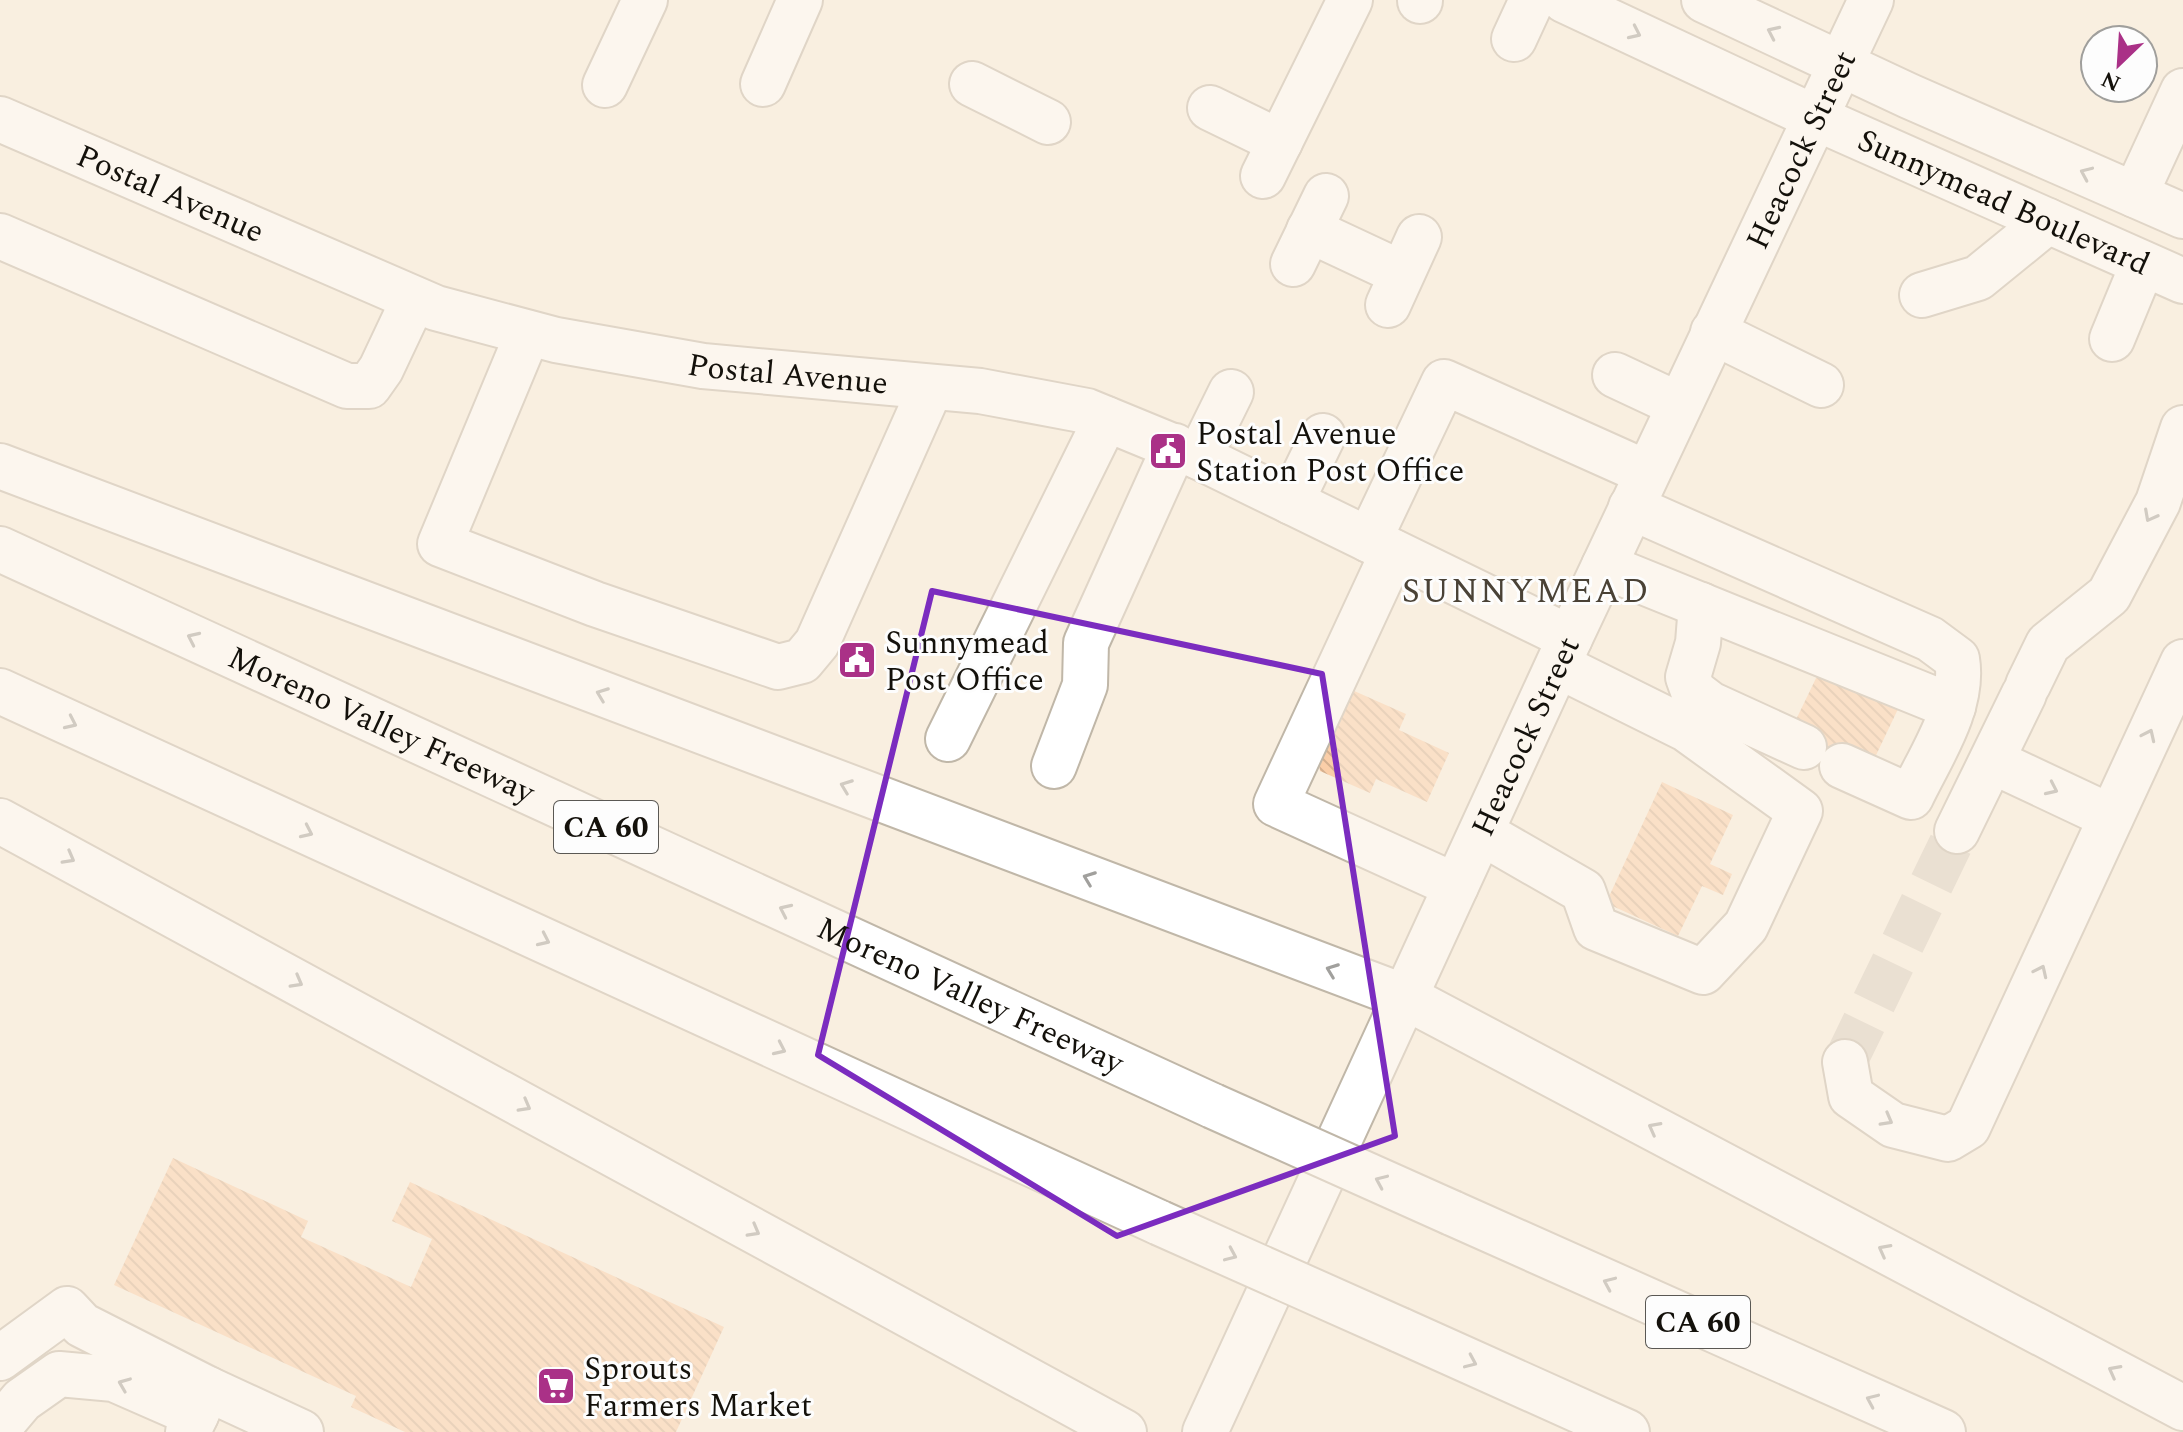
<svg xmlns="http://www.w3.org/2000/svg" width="2183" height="1432" viewBox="0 0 2183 1432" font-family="Spectral,serif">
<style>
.building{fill:url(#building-back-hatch)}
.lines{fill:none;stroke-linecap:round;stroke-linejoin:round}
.minor-tunnel{stroke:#d7cec0;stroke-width:44;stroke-dasharray:44 22;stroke-linecap:butt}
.minor-casing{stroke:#c0b7a8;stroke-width:48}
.major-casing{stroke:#c0b7a8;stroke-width:48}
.highway-casing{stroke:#c0b7a8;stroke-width:48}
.minor{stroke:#fff;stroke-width:44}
.major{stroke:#fff;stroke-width:44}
.highway{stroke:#fff;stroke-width:44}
.highway-bridge-casing{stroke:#c0b7a8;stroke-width:48;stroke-linecap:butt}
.highway-bridge{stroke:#fff;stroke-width:44}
.oneway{stroke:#a1a09d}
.marked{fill:none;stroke:#7b2cbf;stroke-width:6;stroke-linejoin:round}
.labels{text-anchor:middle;stroke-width:6;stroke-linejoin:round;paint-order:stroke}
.shield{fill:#fdfdfd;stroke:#5a5854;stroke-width:2}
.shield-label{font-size:30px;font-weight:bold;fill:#14110b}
.street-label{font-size:32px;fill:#14110b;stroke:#fdfdfd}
.poi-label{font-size:32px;fill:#14110b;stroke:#fdfdfd;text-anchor:start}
.neighbourhood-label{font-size:34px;letter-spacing:2px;fill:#4a4236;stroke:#fdfdfd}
</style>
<defs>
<pattern id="building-back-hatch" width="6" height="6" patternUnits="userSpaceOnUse" patternTransform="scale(2)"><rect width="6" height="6" fill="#facea8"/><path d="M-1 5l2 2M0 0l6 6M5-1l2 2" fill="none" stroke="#d5b08f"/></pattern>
</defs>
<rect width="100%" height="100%" fill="#f9efe0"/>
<!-- building -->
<g class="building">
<polygon points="1819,672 1898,709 1869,770 1838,775 1799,757 1791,730"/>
<polygon points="1352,690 1406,714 1399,730 1449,753 1427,802 1376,779 1370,793 1320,771 1319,764"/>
<polygon points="1662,782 1733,815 1710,864 1732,874 1723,895 1702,886 1678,936 1606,903"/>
<polygon points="173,1158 308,1221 301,1237 411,1287 432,1239 392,1221 410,1182 724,1327 676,1432 405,1432 351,1407 356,1396 114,1285"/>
</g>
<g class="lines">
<!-- minor-tunnel -->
<polyline class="minor-tunnel" points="1845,1062 1957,831"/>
<defs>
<g id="minor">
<polyline points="1420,1 1420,0"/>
<polyline points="1514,39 1532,0"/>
<polyline points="763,84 800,0"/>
<polyline points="972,84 1048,122"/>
<polyline points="605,85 645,0"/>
<polyline points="1210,108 1280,142"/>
<path id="s1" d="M0,119L436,308L556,340L703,366L980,391L1087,411L1199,457L1570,638"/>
<polyline points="1263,176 1350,0"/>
<polyline points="2135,195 2183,91"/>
<polyline points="1309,230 1401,273"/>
<polyline points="0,236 347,386 369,386 381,369 414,299"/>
<polyline points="1293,264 1326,196"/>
<polyline points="1922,295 1978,278 2048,221"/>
<polyline points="1388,305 1419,237"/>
<polyline points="1713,332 1821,385"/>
<polyline points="528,333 440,544 595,604 778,667 802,661 817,643 931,387"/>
<polyline points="2112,339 2143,264"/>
<polyline points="1615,375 1679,405"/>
<polyline points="1199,457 1231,392"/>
<polyline points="1291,502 1323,436"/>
<path d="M1631,507L1930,639L1957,659C1965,706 1931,755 1911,797L1842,766"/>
<polyline points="1369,540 1444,382 1647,473"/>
<polyline points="1393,552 1276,804 1456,886"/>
<polyline points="1604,566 1953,707"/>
<polyline points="1701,605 1698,643 1688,677 1693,691 1710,704 1804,747"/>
<polyline points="2028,685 2048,644 2109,595 2158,502 2183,428"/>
<polyline points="948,739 1106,419"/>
<polyline points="1992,761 2111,817"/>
<polyline points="1054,766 1085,685 1086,643 1175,446"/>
<polyline points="1957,831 2024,694"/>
<polyline points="1482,833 1583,891 1596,928 1703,972 1746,926 1800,811 1686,729 1559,666"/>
<polyline points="1845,1062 1851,1096 1893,1125 1948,1139 1968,1127 2183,662"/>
<polyline points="0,1358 67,1309 82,1325 208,1389 188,1432"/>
<polyline points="208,1389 301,1432"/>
<polyline points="0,1426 22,1400 59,1374 114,1379 196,1415"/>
</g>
<g id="major">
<path id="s2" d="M1564,0L1816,118L2183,281"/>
<polyline points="1704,0 1909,96 2183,216"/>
<path id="s3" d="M1205,1432L1570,638L1871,0"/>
</g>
<g id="highway">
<polyline points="0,466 1405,997 2183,1408"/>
<path id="s4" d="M0,549L1213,1106"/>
<polyline points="0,691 1160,1223"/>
<polyline points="0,821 1124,1432"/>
<polyline points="1452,1213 1943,1432"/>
<polyline points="1400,1330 1627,1432"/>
</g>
</defs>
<!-- minor casing -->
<use href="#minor" class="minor-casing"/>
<!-- major casing -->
<use href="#major" class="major-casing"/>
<!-- highway casing -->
<use href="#highway" class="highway-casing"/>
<!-- minor -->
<use href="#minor" class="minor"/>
<!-- major -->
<use href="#major" class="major"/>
<!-- highway -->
<use href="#highway" class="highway"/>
<defs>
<g id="highway-bridge">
<polyline points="1213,1106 1452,1213"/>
<polyline points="1160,1223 1400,1330"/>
</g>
</defs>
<!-- highway-bridge casing -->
<use href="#highway-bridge" class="highway-bridge-casing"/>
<!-- highway-bridge -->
<use href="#highway-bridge" class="highway-bridge"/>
</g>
<!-- one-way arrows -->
<defs><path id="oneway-chevron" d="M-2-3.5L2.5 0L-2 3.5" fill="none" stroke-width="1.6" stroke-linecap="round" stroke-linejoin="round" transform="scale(2)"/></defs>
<g class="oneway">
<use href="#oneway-chevron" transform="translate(1773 32) rotate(-155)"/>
<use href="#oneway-chevron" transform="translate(1635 33) rotate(25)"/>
<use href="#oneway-chevron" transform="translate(2086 173) rotate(-156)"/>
<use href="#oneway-chevron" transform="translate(2150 516) rotate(118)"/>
<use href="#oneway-chevron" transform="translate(193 638) rotate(-155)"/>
<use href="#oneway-chevron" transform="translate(602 694) rotate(-159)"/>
<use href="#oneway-chevron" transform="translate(71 723) rotate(25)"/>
<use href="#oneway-chevron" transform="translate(2149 735) rotate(-65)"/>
<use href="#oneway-chevron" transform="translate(846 786) rotate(-159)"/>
<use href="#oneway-chevron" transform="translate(2052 789) rotate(25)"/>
<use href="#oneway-chevron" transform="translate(307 832) rotate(25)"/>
<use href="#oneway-chevron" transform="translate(69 858) rotate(29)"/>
<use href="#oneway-chevron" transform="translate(1089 878) rotate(-159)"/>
<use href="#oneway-chevron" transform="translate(785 910) rotate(-155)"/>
<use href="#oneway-chevron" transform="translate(544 940) rotate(25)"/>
<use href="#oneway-chevron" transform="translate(1332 970) rotate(-159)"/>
<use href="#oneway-chevron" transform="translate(2041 971) rotate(-65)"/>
<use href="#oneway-chevron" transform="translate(297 982) rotate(29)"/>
<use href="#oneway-chevron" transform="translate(780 1049) rotate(25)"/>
<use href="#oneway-chevron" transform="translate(525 1106) rotate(29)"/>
<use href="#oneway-chevron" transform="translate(1887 1120) rotate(29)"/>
<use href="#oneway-chevron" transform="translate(1654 1128) rotate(-152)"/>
<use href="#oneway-chevron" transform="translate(1381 1181) rotate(-156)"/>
<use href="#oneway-chevron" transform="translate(754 1231) rotate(29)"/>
<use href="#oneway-chevron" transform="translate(1884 1250) rotate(-152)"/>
<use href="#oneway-chevron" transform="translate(1231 1255) rotate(24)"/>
<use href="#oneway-chevron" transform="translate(1609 1283) rotate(-156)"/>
<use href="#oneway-chevron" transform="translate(1471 1362) rotate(24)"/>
<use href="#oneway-chevron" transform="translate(2114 1371) rotate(-152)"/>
<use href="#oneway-chevron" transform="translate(124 1384) rotate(-158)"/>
<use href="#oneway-chevron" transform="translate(1872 1400) rotate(-156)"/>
</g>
<!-- marked area -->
<path d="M0 0H2183V1432H0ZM932,591L1322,674L1395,1136L1117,1236L818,1055Z" fill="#f9efe0" fill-opacity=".55" fill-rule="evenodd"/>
<path class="marked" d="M932,591L1322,674L1395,1136L1117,1236L818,1055Z"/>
<!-- icons -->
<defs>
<symbol id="civic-square" viewBox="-11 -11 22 22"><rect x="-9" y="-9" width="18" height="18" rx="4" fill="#aa3187" stroke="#fdfdfd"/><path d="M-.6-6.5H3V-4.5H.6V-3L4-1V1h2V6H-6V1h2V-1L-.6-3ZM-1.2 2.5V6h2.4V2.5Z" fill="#fff"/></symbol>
<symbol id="supermarket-square" viewBox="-11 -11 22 22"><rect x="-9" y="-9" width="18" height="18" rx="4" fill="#aa3187" stroke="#fdfdfd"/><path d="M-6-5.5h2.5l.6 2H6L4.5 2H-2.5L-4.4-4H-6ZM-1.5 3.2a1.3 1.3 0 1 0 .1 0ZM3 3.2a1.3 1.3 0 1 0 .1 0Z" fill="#fff"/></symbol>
</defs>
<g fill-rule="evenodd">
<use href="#civic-square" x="1146" y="429" width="44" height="44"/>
<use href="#civic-square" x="835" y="638" width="44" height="44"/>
<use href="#supermarket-square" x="534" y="1364" width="44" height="44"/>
</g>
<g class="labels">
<!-- shield labels -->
<g class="shield">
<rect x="554" y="801" width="104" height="52" rx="6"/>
<rect x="1646" y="1296" width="104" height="52" rx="6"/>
</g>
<g class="shield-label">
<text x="606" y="837">CA 60</text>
<text x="1698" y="1332">CA 60</text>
</g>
<!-- street labels -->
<g class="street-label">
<text dy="11" stroke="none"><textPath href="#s3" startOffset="1414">Heacock Street</textPath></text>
<text dy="11" stroke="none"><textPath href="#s1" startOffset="186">Postal Avenue</textPath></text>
<text dy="11" stroke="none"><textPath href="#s2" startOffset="484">Sunnymead Boulevard</textPath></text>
<text dy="11" stroke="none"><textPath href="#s1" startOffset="834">Postal Avenue</textPath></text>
<text dy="11" stroke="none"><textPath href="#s4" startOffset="420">Moreno Valley Freeway</textPath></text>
<text dy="11" stroke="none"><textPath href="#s3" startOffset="766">Heacock Street</textPath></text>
<text dy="11" stroke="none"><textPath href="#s4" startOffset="1068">Moreno Valley Freeway</textPath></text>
</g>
<!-- poi labels -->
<g class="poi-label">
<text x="1196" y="444">Postal Avenue<tspan x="1196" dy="37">Station Post Office</tspan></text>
<text x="885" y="653">Sunnymead<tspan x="885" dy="37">Post Office</tspan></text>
<text x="584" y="1379">Sprouts<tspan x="584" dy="37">Farmers Market</tspan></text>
</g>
<!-- neighbourhood labels -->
<g class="neighbourhood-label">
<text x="1526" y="602">SUNNYMEAD</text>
</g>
</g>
<!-- north arrow -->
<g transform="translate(2119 64) rotate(205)"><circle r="38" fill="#fdfdfd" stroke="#a09f9c" stroke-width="2"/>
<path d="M0-6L14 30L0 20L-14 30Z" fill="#aa3187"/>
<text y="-12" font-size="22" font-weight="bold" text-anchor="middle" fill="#14110b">N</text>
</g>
</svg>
